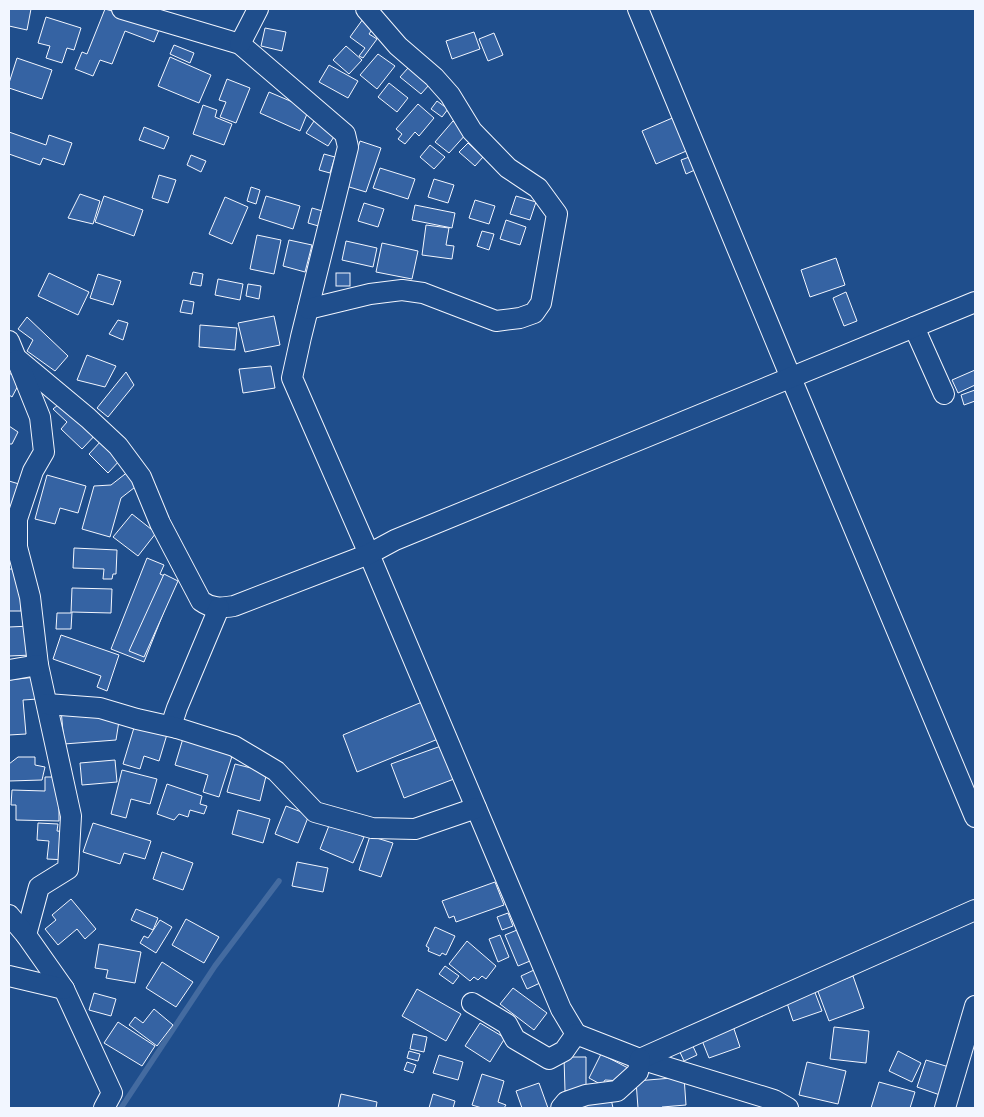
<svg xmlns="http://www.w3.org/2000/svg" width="984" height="1117" viewBox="0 0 984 1117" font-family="'IBM Plex Serif',serif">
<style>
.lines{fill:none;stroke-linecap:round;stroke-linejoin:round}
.stream{stroke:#446ba0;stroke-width:5.5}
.building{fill:#3563a3;stroke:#f2f6ff}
.minor-casing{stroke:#f2f6ff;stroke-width:22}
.minor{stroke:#1f4e8c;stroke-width:20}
</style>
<rect width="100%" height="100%" fill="#1f4e8c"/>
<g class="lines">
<!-- stream -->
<polyline class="stream" points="121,1108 215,966 279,881"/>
</g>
<!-- building -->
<g class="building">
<polygon points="9,9 31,9 27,30 9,26"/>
<polygon points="105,9 161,25 154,42 125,31 112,64 100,60 93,76 75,69 82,52 87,54"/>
<polygon points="46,17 81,28 74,50 67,48 62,63 46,58 50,46 38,43"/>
<polygon points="363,19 374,27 369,34 377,39 363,58 359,56 365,48 350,37"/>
<polygon points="265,28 286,32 282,51 261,46"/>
<polygon points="474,32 480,49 452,59 446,41"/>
<polygon points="494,33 503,55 488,61 479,39"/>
<polygon points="174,45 194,53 190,63 170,54"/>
<polygon points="346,46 362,60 349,74 333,60"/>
<polygon points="378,54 395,66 377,89 360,75"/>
<polygon points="170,57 211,75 199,103 158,86"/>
<polygon points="17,58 52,70 42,99 9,88 9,83"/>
<polygon points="329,65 358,81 348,98 319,82"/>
<polygon points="408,68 429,85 421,94 400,77"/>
<polygon points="227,79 250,88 236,123 220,117 226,102 219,100"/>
<polygon points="389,83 408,98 397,112 378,97"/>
<polygon points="269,92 309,109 300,131 260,113"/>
<polygon points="437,101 448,109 442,117 431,109"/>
<polygon points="418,104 434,118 419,136 415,132 405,144 398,139 402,134 396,129"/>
<polygon points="203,105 217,110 215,117 232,124 224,145 193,134"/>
<polygon points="677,116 691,149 656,164 642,131"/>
<polygon points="316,118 337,132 328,146 306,133"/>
<polygon points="453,121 467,133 449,153 435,142"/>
<polygon points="144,127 169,137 164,149 139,140"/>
<polygon points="9,132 46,145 49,135 72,143 64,165 43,158 40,165 9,154"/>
<polygon points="360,141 381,148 366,192 346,186"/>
<polygon points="468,143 483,157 475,166 459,152"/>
<polygon points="430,145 445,157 434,169 420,157"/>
<polygon points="324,154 335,157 330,173 319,170"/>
<polygon points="191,155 206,161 201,172 187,165"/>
<polygon points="692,156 697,169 686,174 681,160"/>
<polygon points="380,168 415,179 408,199 373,188"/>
<polygon points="159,175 176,180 168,203 152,198"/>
<polygon points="434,179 454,185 448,203 428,197"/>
<polygon points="251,187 260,190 256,204 247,201"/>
<polygon points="80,194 100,201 93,224 68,218"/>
<polygon points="104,196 143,210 134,236 95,222"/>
<polygon points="266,196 300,206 293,229 259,218"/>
<polygon points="516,196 536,202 530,220 510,214"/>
<polygon points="225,197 248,207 232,244 209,234"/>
<polygon points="475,200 495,206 489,224 469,218"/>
<polygon points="364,203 384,209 378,227 358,221"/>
<polygon points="415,205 455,213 452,228 412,220"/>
<polygon points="312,208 326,212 322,227 308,223"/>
<polygon points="506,220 526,227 520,245 500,239"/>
<polygon points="426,225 449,228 446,245 454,246 452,259 422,255"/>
<polygon points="482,231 494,234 489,250 477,246"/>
<polygon points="257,235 281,240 274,274 250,269"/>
<polygon points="289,240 312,245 305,272 283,266"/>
<polygon points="346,241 377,248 373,267 342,260"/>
<polygon points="382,243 418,251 412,279 376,272"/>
<polygon points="836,258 845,285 810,297 801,270"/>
<polygon points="193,272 203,274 201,286 190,284"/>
<polygon points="49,273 89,292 78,315 38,296"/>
<rect x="336" y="273" width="14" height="13"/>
<polygon points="98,274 121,281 113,305 90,298"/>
<polygon points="218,279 243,284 240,300 215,295"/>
<polygon points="248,284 261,286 259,299 246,296"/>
<polygon points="846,292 857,321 844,326 833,298"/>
<polygon points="183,300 194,302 192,314 180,312"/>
<polygon points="274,316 280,345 245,352 238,323"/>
<polygon points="27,317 68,356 55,371 27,351 33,340 18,329"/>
<polygon points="118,320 128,323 123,340 109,334"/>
<polygon points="200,325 237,328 235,350 199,347"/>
<polygon points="87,355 116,366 105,387 77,380"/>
<polygon points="271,366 275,388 243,393 239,369"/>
<polygon points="975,370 975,385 958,393 952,380"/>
<polygon points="126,372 134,385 108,417 97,408"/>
<polygon points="9,373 21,380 12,397 9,395"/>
<polygon points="975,390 975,401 964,405 961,395"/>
<polygon points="63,401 99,431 82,449 61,429 67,422 53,409"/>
<polygon points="9,426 18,432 12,444 9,444"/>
<polygon points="101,441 121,459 108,473 89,454"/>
<polygon points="129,471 139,484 121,498 110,537 82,529 94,486 111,485"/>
<polygon points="47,475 86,486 78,513 60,508 55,524 35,519"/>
<polygon points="9,481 19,484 12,507 9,506"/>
<polygon points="132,514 156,533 138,556 113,537"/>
<polygon points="74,548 117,550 116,574 113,574 112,579 103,579 104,569 73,568"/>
<polygon points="147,558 164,565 160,574 176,581 144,662 111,649"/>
<polygon points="9,569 19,569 21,611 9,611"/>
<polygon points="164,574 178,581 144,657 129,651"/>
<polygon points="72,588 112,589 111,613 72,612 71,629 56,629 57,613 71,613"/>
<polygon points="31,626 32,655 9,656 9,627"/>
<polygon points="61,635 119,655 107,691 97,687 101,676 53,659"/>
<polygon points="36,677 38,699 23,700 26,734 9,735 9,680"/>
<polygon points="422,702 438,739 357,772 343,735"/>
<polygon points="61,709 119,721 116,740 64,744"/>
<polygon points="136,721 168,731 159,761 144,756 140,769 123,764"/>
<polygon points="184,735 234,750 219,797 203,792 208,775 175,765"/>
<polygon points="441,746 454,779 404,798 391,764"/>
<polygon points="18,757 35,757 35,765 45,767 42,780 9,781 9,764"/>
<polygon points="115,760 117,782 82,785 80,763"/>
<polygon points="235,764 267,772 260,801 227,792"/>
<polygon points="122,770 157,779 150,804 131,799 126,818 111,814"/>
<polygon points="45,777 59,777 59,821 16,820 16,805 11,805 12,790 45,791"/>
<polygon points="167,784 202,796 200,804 207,806 204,814 190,810 188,817 179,814 174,820 157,814"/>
<polygon points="286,806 309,815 298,843 275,834"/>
<polygon points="238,810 270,819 263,843 232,834"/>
<polygon points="38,823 58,824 57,831 69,832 67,860 47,859 49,841 37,840"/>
<polygon points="93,823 151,841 145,859 124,853 120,864 83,852"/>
<polygon points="330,823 364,837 353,863 320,849"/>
<polygon points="370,836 393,843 381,877 359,870"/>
<polygon points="162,852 193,863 183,890 153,879"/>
<polygon points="297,862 328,868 323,892 292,886"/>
<polygon points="495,882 504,905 456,922 454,916 449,918 442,901"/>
<polygon points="71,899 96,929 85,939 77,929 58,945 45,929 56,920 52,915"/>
<polygon points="136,909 158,918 153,930 131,920"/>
<polygon points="508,913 513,926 502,930 497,917"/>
<polygon points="186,919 219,937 204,963 172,945"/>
<polygon points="160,920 172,927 156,953 140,943 144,936 148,938"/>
<polygon points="435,927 455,936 446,955 442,953 440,956 428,951 429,948 426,946"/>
<polygon points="517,930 530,961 518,966 505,935"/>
<polygon points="500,935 509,957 498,962 489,939"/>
<polygon points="467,941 496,966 486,979 482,976 478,980 474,977 470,981 449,964"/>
<polygon points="99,944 141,952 135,983 106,978 108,970 95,968"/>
<polygon points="162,962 193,982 176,1007 146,988"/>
<polygon points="445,966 459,976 453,984 439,974"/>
<polygon points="534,970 540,983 527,989 521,976"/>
<polygon points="853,976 864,1008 829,1021 817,989"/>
<polygon points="513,988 547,1013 534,1030 500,1004"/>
<polygon points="417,989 461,1014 446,1041 402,1016"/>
<polygon points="814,990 822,1011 793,1021 786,1000"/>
<polygon points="94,993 116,999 111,1016 89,1010"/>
<polygon points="154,1009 173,1025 157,1046 129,1025 135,1017 143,1023"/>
<polygon points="118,1022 155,1046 142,1066 104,1043"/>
<polygon points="480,1023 505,1038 490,1062 465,1046"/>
<polygon points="733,1026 740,1047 709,1058 701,1038"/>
<polygon points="834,1027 869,1031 866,1063 830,1059"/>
<polygon points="413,1034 427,1037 424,1052 410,1049"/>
<polygon points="691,1042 697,1055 684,1061 678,1048"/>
<polygon points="409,1051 420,1054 418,1061 407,1058"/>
<polygon points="898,1051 921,1063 912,1082 889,1071"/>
<polygon points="601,1054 628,1068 622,1081 605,1080 602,1085 589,1078"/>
<polygon points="439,1055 463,1062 458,1080 433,1073"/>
<polygon points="564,1057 586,1057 586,1091 565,1091"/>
<polygon points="926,1060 949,1067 940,1095 917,1087"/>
<polygon points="407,1062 416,1065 413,1073 404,1070"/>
<polygon points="807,1062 846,1071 838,1104 799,1095"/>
<polygon points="482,1074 504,1081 498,1102 506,1105 504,1108 482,1108 472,1105"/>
<polygon points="684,1077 686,1105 662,1107 662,1108 638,1108 636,1081"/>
<polygon points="879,1082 915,1092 910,1108 871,1108"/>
<polygon points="539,1083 548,1108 522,1108 516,1091"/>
<polygon points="341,1094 377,1102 376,1108 338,1108"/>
<polygon points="433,1094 455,1101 453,1108 429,1108"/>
<polygon points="610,1094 613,1108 576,1108"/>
</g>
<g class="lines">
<defs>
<g id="minor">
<polyline points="122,9 240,44 345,134 348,147 301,337 292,378 369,554 561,1009 576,1034"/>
<polyline points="638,9 791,378 975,817"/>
<polyline points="240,44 258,9"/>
<polyline points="308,309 370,294 402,290 423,293 496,321 520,318 534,313 541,303 557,214 538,188 508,168 472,131 450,95 434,77 398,46 366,9"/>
<polyline points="914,327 944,394"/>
<path d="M9,341L16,358L88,418L118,446L141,477L160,523L201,601C212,609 221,608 234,606L369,554L395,540L975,302"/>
<polyline points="17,360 40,417 44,452 33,471 17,519 17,547 30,597 38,665 71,816 68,869 39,887 26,935"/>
<polyline points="219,608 177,708 172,723 177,728 234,746 276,771 315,812 372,828 415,829 476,808"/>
<polyline points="9,670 38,665"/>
<polyline points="47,704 100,708 137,719 177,728"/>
<polyline points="9,915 26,935 64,989 112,1093 104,1108"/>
<polyline points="9,976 64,989"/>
<polyline points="472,1003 507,1024 515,1039 549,1059 564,1051 576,1034 640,1059 774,1100 788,1108"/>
<polyline points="640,1059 975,910"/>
<polyline points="561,1108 566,1102 586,1095 617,1091 638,1072 640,1059"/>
<polyline points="945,1108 975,1006"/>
</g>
</defs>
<!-- minor casing -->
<use href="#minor" class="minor-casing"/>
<!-- minor -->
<use href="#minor" class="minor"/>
</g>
<!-- border -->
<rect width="984" height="1117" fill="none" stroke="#f2f6ff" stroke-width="20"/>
</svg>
